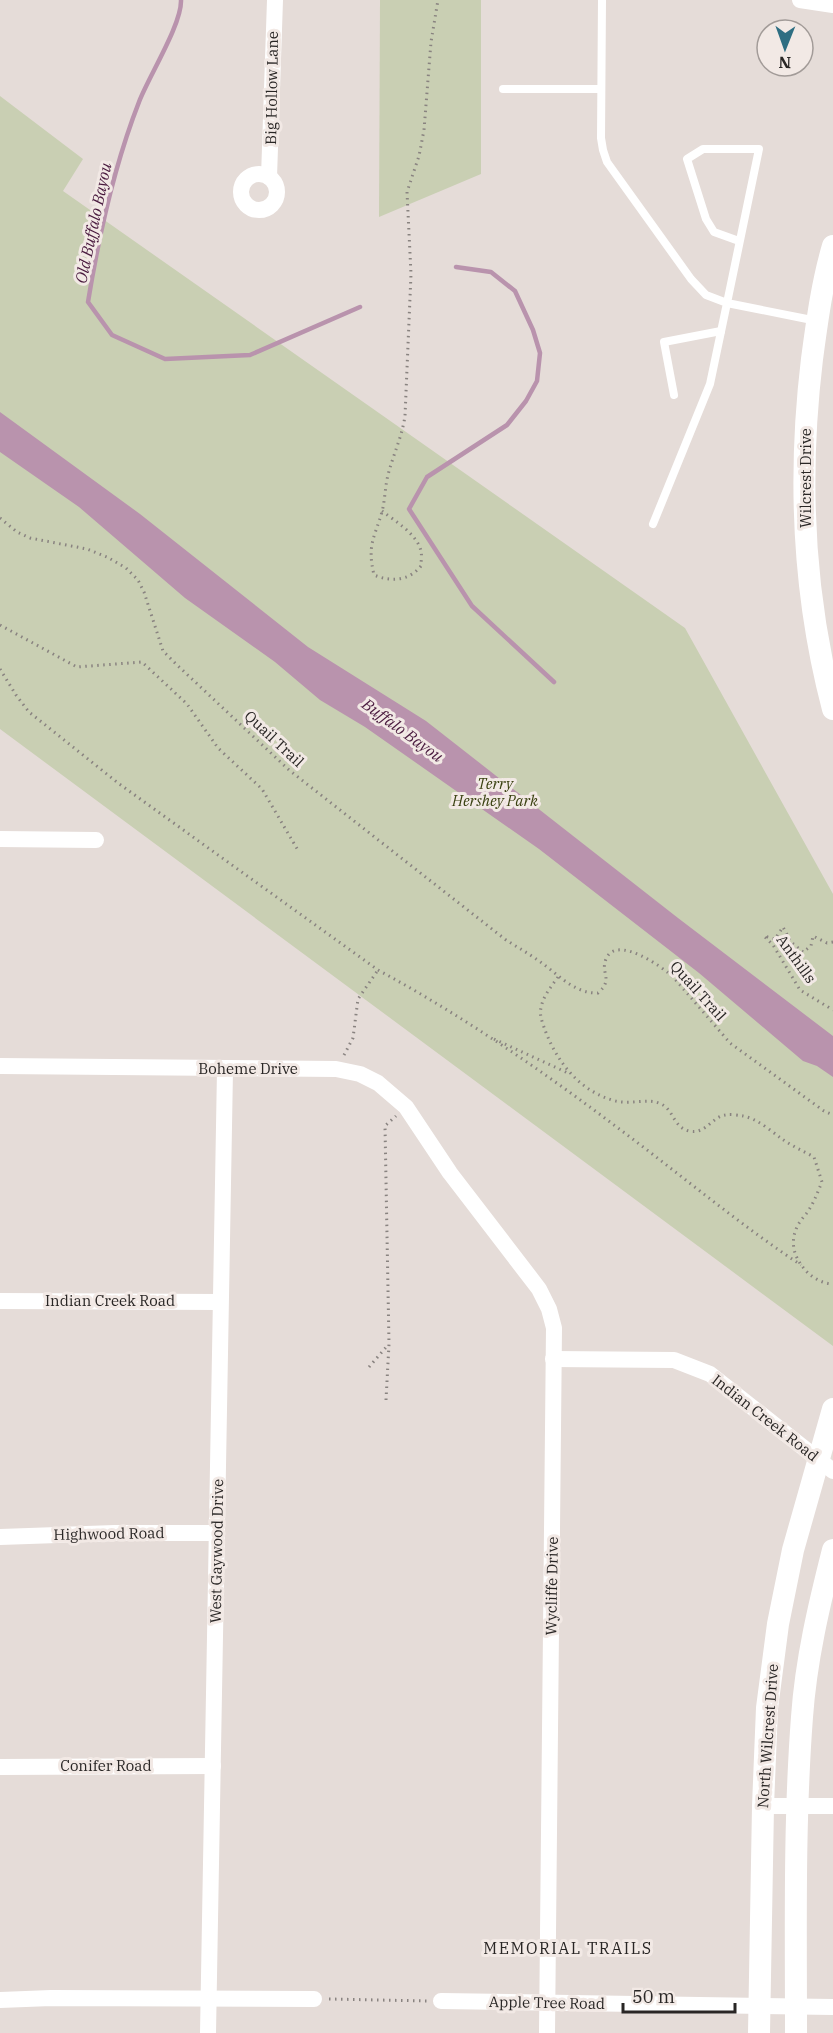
<svg xmlns="http://www.w3.org/2000/svg" width="833" height="2033" viewBox="0 0 833 2033" font-family="'IBM Plex Serif',serif">
<style>
.green{fill:#c9cfb3}
.water{fill:#b993ad}
.lines{fill:none;stroke-linecap:round;stroke-linejoin:round}
.stream{stroke:#b993ad;stroke-width:4.5}
.path{stroke:#898380;stroke-width:3;stroke-dasharray:1.5 4.5;stroke-linecap:butt}
.service{stroke:#fff;stroke-width:8}
.minor{stroke:#fff;stroke-width:16}
.secondary{stroke:#fff;stroke-width:22}
.labels{text-anchor:middle;stroke-width:6;stroke-linejoin:round;paint-order:stroke}
.street-label{font-size:15px;fill:#292625;stroke:#f2e9e5}
.park-label{font-size:15px;font-style:italic;fill:#394010;stroke:#f2e9e5}
.water-label{font-size:16px;font-style:italic;fill:#491a3e;stroke:#f2e9e5}
.neighbourhood-label{font-size:16px;letter-spacing:1.5px;fill:#292625;stroke:#f2e9e5}
</style>
<rect width="100%" height="100%" fill="#e5dcd8"/>
<!-- green -->
<g class="green">
<polygon points="380,0 481,0 481,174 379,217"/>
<polygon points="0,96 83,159 63,191 685,628 833,894 833,1346 0,729"/>
</g>
<!-- water -->
<polygon class="water" points="0,412 140,514 308,647 426,721 678,918 833,1036 833,1077 817,1066 803,1061 699,973 539,849 365,727 320,700 275,662 185,598 79,507 0,452"/>
<g class="lines">
<!-- stream -->
<g class="stream">
<path d="M181,0C182,24 149,76 139,102C114,166 99,234 88,302L112,335L165,359L250,355L360,307"/>
<polyline points="456,267 491,272 515,291 533,330 540,353 537,381 526,401 507,425 427,477 409,509 472,606 554,682"/>
</g>
<!-- path -->
<g class="path">
<path d="M382,511C395,521 417,534 421,551C422,555 421,561 421,566C409,581 391,582 374,575C367,545 374,539 382,512C385,500 385,487 388,475C393,455 402,437 405,416L411,274L407,192L419,156L424,130L431,42L438,0"/>
<path d="M0,518L17,532L30,538L87,549L107,557L126,568L138,580L144,592L163,651L176,664L289,770L506,940C517,947 528,953 539,961C557,973 574,994 598,993C614,979 600,973 606,959C616,934 663,967 674,978L730,1043L824,1111L833,1115"/>
<polyline points="0,625 77,667 142,662 187,704 218,748 262,789 299,852"/>
<path d="M0,669L16,695L29,712L118,783L378,970C463,1016 544,1072 622,1131C681,1175 739,1224 801,1265"/>
<polyline points="833,942 827,943 813,936 811,946 803,952 791,942 783,927 775,939 764,936 773,945 800,990 833,1010"/>
<path d="M558,977C551,987 543,996 541,1008C539,1015 543,1024 545,1030C557,1062 579,1090 612,1100C630,1106 647,1097 661,1104C674,1110 673,1127 689,1131C705,1135 712,1117 725,1115C730,1114 738,1115 743,1116C758,1119 771,1131 782,1139C792,1146 803,1151 814,1157L822,1182C818,1191 815,1200 810,1208C807,1214 800,1220 797,1227C789,1244 795,1260 808,1273C815,1279 824,1284 833,1284"/>
<polyline points="494,1039 570,1074"/>
<polyline points="344,1055 353,1038 358,999 378,970"/>
<polyline points="369,1367 388,1345"/>
<polyline points="386,1400 389,1344 385,1126 396,1116"/>
<polyline points="329,1999 427,2001"/>
</g>
<!-- service -->
<g class="service">
<polyline points="602,0 601,138 603,150 607,162 691,279 706,295 727,303 710,384 653,524"/>
<polyline points="503,89 601,89"/>
<polyline points="739,241 714,232 706,219 687,159 703,149 759,149 727,303 817,321"/>
<polyline points="674,395 664,342 721,331"/>
</g>
<!-- minor -->
<g class="minor">
<polyline points="800,0 833,5"/>
<circle cx="259" cy="192" r="18"/>
<polyline points="269,177 275,0"/>
<polyline points="0,839 96,840"/>
<polyline points="0,1066 336,1069 360,1074 378,1083 406,1107 450,1173 539,1289 549,1309 554,1328 547,2033"/>
<polyline points="0,1301 220,1302"/>
<polyline points="553,1359 674,1360 710,1374 833,1471"/>
<polyline points="0,1537 115,1533 217,1533"/>
<polyline points="0,1767 213,1766"/>
<polyline points="763,1806 833,1806"/>
<polyline points="0,2000 51,1998 314,1999"/>
<polyline points="441,2001 833,2007"/>
<polyline points="208,2033 225,1070"/>
</g>
<!-- secondary -->
<g class="secondary">
<path d="M833,246C822,283 817,322 812,359C798,475 803,595 833,709"/>
<polyline points="759,2033 763,1806 767,1708 778,1624 793,1550 833,1409"/>
<path d="M796,2033C796,1928 794,1822 802,1717C806,1660 819,1605 833,1550"/>
</g>
</g>
<g class="labels">
<!-- street labels -->
<g class="street-label">
<text transform="translate(272 88) rotate(-89)" y="5">Big Hollow Lane</text>
<text transform="translate(806 478) rotate(-90)" y="5">Wilcrest Drive</text>
<text transform="translate(274 739) rotate(43)" y="5">Quail Trail</text>
<text transform="translate(796 959) rotate(54)" y="5">Anthills</text>
<text transform="translate(698 991) rotate(48)" y="5">Quail Trail</text>
<text x="248" y="1074">Boheme Drive</text>
<text x="110" y="1306">Indian Creek Road</text>
<text transform="translate(765 1418) rotate(38)" y="5">Indian Creek Road</text>
<text transform="translate(109 1534) rotate(-1)" y="5">Highwood Road</text>
<text transform="translate(217 1551) rotate(-89)" y="5">West Gaywood Drive</text>
<text transform="translate(552 1586) rotate(-89)" y="5">Wycliffe Drive</text>
<text transform="translate(768 1736) rotate(-86)" y="5">North Wilcrest Drive</text>
<text x="106" y="1771">Conifer Road</text>
<text transform="translate(547 2003) rotate(1)" y="5">Apple Tree Road</text>
</g>
<!-- park labels -->
<g class="park-label">
<text x="495" y="789">Terry<tspan x="495" dy="17">Hershey Park</tspan></text>
</g>
<!-- water labels -->
<g class="water-label">
<text transform="translate(93 223) rotate(-78)" y="6">Old Buffalo Bayou</text>
<text transform="translate(403 730) rotate(36)" y="6">Buffalo Bayou</text>
</g>
<!-- neighbourhood labels -->
<g class="neighbourhood-label">
<text x="568" y="1954">MEMORIAL TRAILS</text>
</g>
</g>
<!-- north arrow -->
<g transform="translate(785 48) rotate(181)"><circle r="28" fill="#f2e9e5" stroke="#a29b98" stroke-width="1.5"/>
<path d="M0-4.5L10 22L0 15L-10 22Z" fill="#2e6e82"/>
<text y="-9" font-size="16" font-weight="bold" text-anchor="middle" fill="#292625">N</text>
</g>
<!-- scale -->
<path d="M623 2003v9h112v-9" fill="none" stroke="#292625" stroke-width="3"/>
<text x="632" y="2003" font-size="18" fill="#292625" stroke="#f2e9e5" stroke-width="4.5" paint-order="stroke">50 m</text>
</svg>
